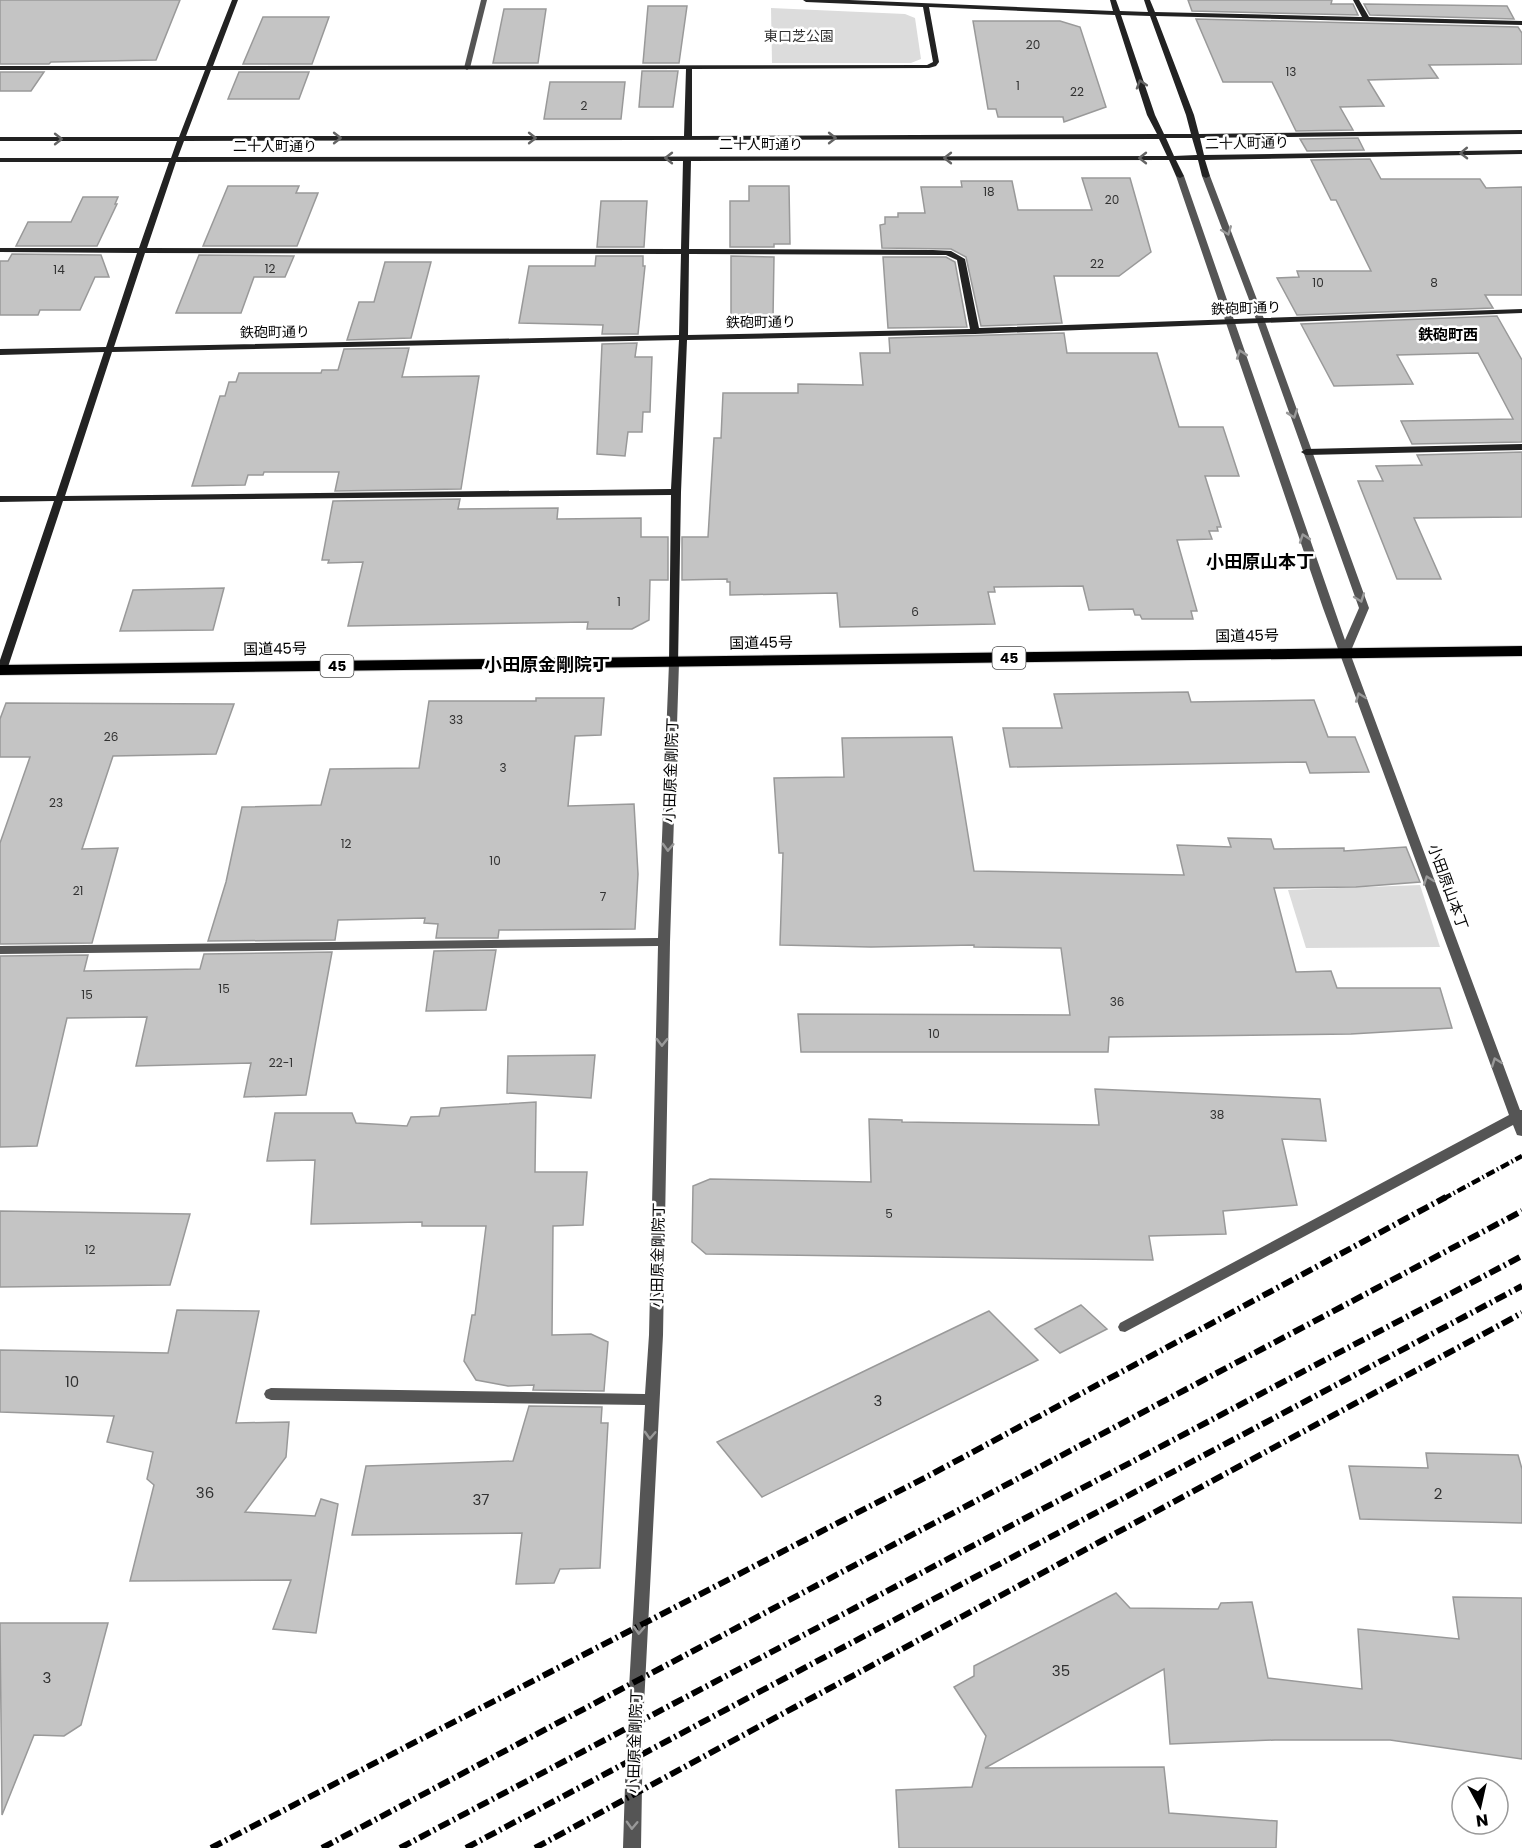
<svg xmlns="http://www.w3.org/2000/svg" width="1522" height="1848" viewBox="0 0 1522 1848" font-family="Poppins,'Noto Sans JP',sans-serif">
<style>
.green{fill:#dcdcdc}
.building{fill:#c4c4c4;stroke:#999;stroke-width:1.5}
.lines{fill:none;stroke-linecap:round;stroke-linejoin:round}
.highway-casing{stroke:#dbdbdb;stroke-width:2}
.street{fill:#555;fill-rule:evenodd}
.secondary{fill:#222;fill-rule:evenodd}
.highway{fill:#000;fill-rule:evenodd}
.rail-far1{stroke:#000;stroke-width:4.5;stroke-dasharray:9 3 1.5 3;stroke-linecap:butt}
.rail{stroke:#000;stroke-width:6;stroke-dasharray:12 4 2 4;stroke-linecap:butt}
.oneway{stroke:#646464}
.oneway2{stroke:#999}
.labels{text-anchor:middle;stroke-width:5;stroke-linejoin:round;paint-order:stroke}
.number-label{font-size:12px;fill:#313131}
.far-park-label{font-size:14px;fill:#333;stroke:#fff}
.far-street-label{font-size:14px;fill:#000;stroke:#fff}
.shield{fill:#fff;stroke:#4c4c4c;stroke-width:1.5}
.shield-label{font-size:14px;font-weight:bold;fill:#000}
.far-quarter-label{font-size:15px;font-weight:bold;fill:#000;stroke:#fff}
.street-label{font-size:15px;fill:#000;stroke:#fff}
.near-number-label{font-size:15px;fill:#313131}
.quarter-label{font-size:18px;font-weight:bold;fill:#000;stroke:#fff}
</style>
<rect width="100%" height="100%" fill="#fff"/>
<!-- green -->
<g class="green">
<polygon points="771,8 905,14 915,18 921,59 911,63 772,63"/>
<polygon points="1420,885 1440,947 1306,948 1288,890"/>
</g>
<!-- building -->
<g class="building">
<polygon points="0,0 180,0 156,60 51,62 49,64 0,64"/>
<polygon points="1188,0 1332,0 1331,4 1353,4 1358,15 1192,11"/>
<polygon points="1364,4 1507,6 1514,19 1370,15"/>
<polygon points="648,6 687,6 679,63 643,63"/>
<polygon points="504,9 546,9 538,63 493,63"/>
<polygon points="263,17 329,17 312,64 243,64"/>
<polygon points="1196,19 1518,27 1522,33 1522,64 1429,65 1438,78 1368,80 1384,106 1340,107 1353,130 1296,131 1272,82 1223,82"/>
<polygon points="973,21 1060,21 1080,27 1106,107 1064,122 1063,117 998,117 996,109 988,109"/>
<polygon points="642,71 678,71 673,107 639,107"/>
<polygon points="0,72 44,72 31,91 0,91"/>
<polygon points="239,72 309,72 299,99 228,99"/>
<polygon points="550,82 625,82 621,119 544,119"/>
<polygon points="1358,138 1364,150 1307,151 1300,139"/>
<polygon points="1370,159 1381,179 1480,179 1486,188 1522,187 1522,295 1485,295 1493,308 1297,315 1277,278 1299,277 1297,271 1371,271 1336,200 1331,200 1311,160"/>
<polygon points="1082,178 1130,178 1151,252 1119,276 1054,276 1062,323 981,326 966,257 951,249 882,248 880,225 885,224 885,217 898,217 898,213 925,213 921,187 962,187 961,181 1012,181 1018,210 1092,210"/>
<polygon points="228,186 299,186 296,193 318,193 297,246 203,246"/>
<polygon points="749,186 789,186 790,244 774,244 774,247 730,247 730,201 749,201"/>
<polygon points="83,197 118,197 115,204 117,204 97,246 16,246 28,222 71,222"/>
<polygon points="601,201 647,201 644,247 597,247"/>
<polygon points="12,254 101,255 109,277 95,277 80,310 40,310 38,315 0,315 0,261 8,261"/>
<polygon points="199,255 294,256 285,277 254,277 241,313 176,313"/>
<polygon points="596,256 643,256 643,266 645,266 638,334 602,334 603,325 519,323 529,266 595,266"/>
<polygon points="731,256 774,257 773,318 731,318"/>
<polygon points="883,257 946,257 955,262 967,327 888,328"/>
<polygon points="385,262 431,262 411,338 347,340 359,302 374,302"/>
<polygon points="1497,316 1522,360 1522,442 1412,444 1401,421 1513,419 1478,353 1397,355 1413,384 1334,386 1301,324"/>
<polygon points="1064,333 1067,353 1157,353 1179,427 1223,427 1239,476 1205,476 1221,527 1217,527 1218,531 1209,531 1212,539 1177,540 1197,611 1191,611 1193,619 1142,619 1140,615 1135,615 1133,609 1089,610 1083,586 994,587 995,592 988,592 995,624 840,627 837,593 730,595 730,582 727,582 727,579 682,580 682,537 708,537 714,438 721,438 723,393 798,393 798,384 863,385 860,353 890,353 889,338"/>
<polygon points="637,343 635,357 652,357 650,412 643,412 642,432 628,432 625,456 597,454 602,344"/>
<polygon points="409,348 402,377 479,376 461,489 335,491 339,472 264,472 263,475 248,475 245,485 192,486 220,396 225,396 229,382 236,382 239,373 321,373 322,370 338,370 344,349"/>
<polygon points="1522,452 1522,517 1414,518 1441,579 1397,579 1358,481 1383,481 1376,466 1422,465 1417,455"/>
<polygon points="460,499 458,509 558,508 557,519 641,518 641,537 668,537 668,580 650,580 649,620 632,629 587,629 588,622 348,626 363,562 328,563 329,560 322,560 333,501"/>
<polygon points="224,588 213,630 120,631 133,590"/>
<polygon points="1188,692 1191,702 1314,700 1328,737 1355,737 1369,772 1310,773 1306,762 1010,767 1003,728 1062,728 1054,694"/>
<polygon points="536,698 604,698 601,735 575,736 568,806 634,804 638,874 635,929 499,930 498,938 436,938 438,924 424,923 425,918 338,920 335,940 208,941 226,882 242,807 321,805 330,769 419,768 429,701 536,701"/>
<polygon points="6,703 234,704 216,754 113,756 82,849 118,848 92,943 0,944 0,843 30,757 0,757 0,719"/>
<polygon points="952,737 974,871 1184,875 1177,845 1231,847 1228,838 1271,839 1274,849 1344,848 1344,851 1406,847 1420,882 1356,887 1274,888 1296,972 1331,971 1337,988 1440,988 1452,1028 1351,1034 1109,1037 1108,1052 801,1052 798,1014 1070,1015 1061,948 974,947 974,945 871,947 780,945 783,853 779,853 774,778 844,777 842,738"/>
<polygon points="496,950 486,1010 426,1011 434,951"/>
<polygon points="332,952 306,1095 244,1097 251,1063 136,1066 147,1017 67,1018 37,1146 0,1147 0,956 88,955 84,971 200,969 204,954"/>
<polygon points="595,1055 591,1098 507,1093 508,1056"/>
<polygon points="1095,1089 1320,1099 1326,1141 1282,1139 1297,1205 1223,1211 1226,1234 1149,1236 1153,1260 706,1254 692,1242 693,1186 710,1179 871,1182 869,1119 902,1120 902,1122 1099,1125"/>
<polygon points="536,1102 535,1172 587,1172 583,1225 553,1226 552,1335 591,1334 608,1342 604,1391 533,1390 534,1385 508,1386 476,1380 464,1361 472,1315 475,1315 486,1226 422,1226 422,1222 311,1224 315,1160 267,1161 275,1113 352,1113 356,1123 407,1126 411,1117 439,1116 441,1108"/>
<polygon points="0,1211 190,1214 170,1285 0,1287"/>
<polygon points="1081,1305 1107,1329 1060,1353 1035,1329"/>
<polygon points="177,1310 259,1311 236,1423 289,1422 286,1457 245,1512 315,1516 321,1499 338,1504 316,1633 273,1629 291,1580 130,1581 154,1485 147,1479 153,1452 107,1442 114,1416 0,1412 0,1350 168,1353"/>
<polygon points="989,1311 1038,1360 762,1497 717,1442"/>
<polygon points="529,1406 602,1407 601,1423 608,1423 600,1568 560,1569 554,1583 516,1584 522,1533 352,1535 366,1466 513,1461"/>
<polygon points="1426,1453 1518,1455 1522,1469 1522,1523 1360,1519 1349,1466 1428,1468"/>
<polygon points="1116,1593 1130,1608 1218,1609 1221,1603 1252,1602 1268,1678 1362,1689 1358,1629 1459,1639 1453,1597 1522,1598 1522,1759 1390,1740 1275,1740 1170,1744 1164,1669 985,1768 1164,1767 1169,1813 1277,1821 1276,1848 899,1848 896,1790 972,1787 986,1736 954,1687 974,1676 974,1666"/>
<polygon points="0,1623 108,1623 81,1725 64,1736 34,1735 2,1815"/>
</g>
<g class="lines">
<defs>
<polygon id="highway" points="1522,646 1522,656 0,675 0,665"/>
</defs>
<!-- highway casing -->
<use href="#highway" class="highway-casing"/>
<!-- street -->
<g class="street">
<polygon points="481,0 487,0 470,68 467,70 464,68"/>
<polygon points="1177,174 1184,176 1345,640 1359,608 1248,297 1202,176 1203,174 1210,176 1256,297 1369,608 1350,653 1520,1110 1522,1110 1522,1136 1517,1135 1513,1125 1125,1332 1120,1331 1118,1327 1120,1323 1509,1115 1323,608 1176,176"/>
<polygon points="674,660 679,663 670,942 663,1335 643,1724 641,1848 623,1848 627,1724 645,1405 271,1400 266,1398 264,1394 266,1390 271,1388 645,1394 649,1335 658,946 0,954 0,946 658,938 669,663"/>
</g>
<!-- secondary -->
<g class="secondary">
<path d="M232,0H238L213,66L927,65L933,62L923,7L806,2L803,0H849L1113,11L1110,0H1116L1120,11L1148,12L1144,0H1150L1155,12L1362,17L1353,0H1359L1369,17L1522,21V25L1156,16L1194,115L1199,134L1522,130V134L1200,138L1204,155L1522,150V154L1205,160L1210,176L1206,178L1202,176L1198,160H1176L1184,176L1180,178L1176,176L1169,160L691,161L689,249L933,250L951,251L965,259L979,328L1522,309V313L975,334L687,340L681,492L678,665L674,666L669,663L671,495L63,501L7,670L6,672L0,673V660L54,501L0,502V496H56L104,352L0,355V349L106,347L137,253L0,252V248H139L169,162H0V158H171L177,141H0V137H179L205,70H0V66H206ZM929,7L1115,15L1147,115L1157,134L692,136V69L929,68L936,66L939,62ZM1121,15L1150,16L1186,115L1191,134H1164L1155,115ZM686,69L684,136H186L211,70ZM1166,138H1192L1197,155L1174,156ZM1159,139L1167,156L178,157L184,141ZM683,161L681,249L147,248L176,162ZM145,253L681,254L679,335L114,347ZM689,254L946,255L957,260L970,329L688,335ZM679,340L671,489L65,496L112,352Z"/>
<polygon points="1522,444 1522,450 1306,455 1301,452 1306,449"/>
</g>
<!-- highway -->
<use href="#highway" class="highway"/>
<!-- rail-far1 -->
<polyline class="rail-far1" points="1443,1199 1522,1156"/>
<!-- rail -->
<g class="rail">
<polyline points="211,1848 932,1474 1446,1197"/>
<polyline points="322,1848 1522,1211"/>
<polyline points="400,1848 1522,1256"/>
<polyline points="466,1848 1522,1286"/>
<polyline points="535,1848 1522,1313"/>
</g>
</g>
<!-- one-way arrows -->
<defs><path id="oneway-chevron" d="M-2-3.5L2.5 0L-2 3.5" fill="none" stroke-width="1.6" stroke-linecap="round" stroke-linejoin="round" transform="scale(1.5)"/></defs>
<g class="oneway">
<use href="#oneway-chevron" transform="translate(1141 84) rotate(-107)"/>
<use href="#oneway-chevron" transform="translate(337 138)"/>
<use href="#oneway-chevron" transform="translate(532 138)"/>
<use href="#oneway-chevron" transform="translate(832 138)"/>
<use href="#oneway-chevron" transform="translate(58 139)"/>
<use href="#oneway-chevron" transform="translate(1464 153) rotate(179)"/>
<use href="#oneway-chevron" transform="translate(669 158) rotate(180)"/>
<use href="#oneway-chevron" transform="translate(948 158) rotate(180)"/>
<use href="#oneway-chevron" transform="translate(1143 158) rotate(180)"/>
</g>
<g class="oneway2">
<use href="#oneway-chevron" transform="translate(1227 231) rotate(69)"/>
<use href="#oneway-chevron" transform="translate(1241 354) rotate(-109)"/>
<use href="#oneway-chevron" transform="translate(1293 414) rotate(71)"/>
<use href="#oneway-chevron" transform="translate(1304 538) rotate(-109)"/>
<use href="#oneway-chevron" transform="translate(1360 598) rotate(70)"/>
<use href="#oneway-chevron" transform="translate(1360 697) rotate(-110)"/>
<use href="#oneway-chevron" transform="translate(668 847) rotate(92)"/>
<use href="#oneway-chevron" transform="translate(1428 880) rotate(-110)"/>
<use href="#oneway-chevron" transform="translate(662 1042) rotate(91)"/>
<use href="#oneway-chevron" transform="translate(1496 1062) rotate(-110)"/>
<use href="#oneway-chevron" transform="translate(650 1435) rotate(93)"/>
<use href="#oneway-chevron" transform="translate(639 1630) rotate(93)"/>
<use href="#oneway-chevron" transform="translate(632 1825) rotate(92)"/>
</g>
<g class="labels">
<!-- number labels -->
<g class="number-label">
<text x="1033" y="49">20</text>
<text x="1291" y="76">13</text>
<text x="1018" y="90">1</text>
<text x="1077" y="96">22</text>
<text x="584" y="110">2</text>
<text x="989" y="196">18</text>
<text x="1112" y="204">20</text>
<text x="1097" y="268">22</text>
<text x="270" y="273">12</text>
<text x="59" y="274">14</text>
<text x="1318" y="287">10</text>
<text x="1434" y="287">8</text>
<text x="619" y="606">1</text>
<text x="915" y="616">6</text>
<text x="456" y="724">33</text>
<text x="111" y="741">26</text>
<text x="503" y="772">3</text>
<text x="56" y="807">23</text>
<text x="346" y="848">12</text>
<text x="495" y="865">10</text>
<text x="78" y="895">21</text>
<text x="603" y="901">7</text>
<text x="224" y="993">15</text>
<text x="87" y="999">15</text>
<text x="1117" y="1006">36</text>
<text x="934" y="1038">10</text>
<text x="281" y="1067">22-1</text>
<text x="1217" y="1119">38</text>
<text x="889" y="1218">5</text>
<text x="90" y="1254">12</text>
</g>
<!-- far-park labels -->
<g class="far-park-label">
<text x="799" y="41">東口芝公園</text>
</g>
<!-- far-street labels -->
<g class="far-street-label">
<text transform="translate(1247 143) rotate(-1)" y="5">二十人町通り</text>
<text x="761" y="149">二十人町通り</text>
<text x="275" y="151">二十人町通り</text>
<text transform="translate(1246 308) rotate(-2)" y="5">鉄砲町通り</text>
<text transform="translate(761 322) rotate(-1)" y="5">鉄砲町通り</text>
<text transform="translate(275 332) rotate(-1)" y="5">鉄砲町通り</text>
</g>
<!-- shield labels -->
<g class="shield">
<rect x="992.5" y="647" width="33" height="22" rx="4.5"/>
<rect x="320.5" y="655" width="33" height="22" rx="4.5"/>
</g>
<g class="shield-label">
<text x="1009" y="663">45</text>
<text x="337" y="671">45</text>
</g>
<!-- far-quarter labels -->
<g class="far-quarter-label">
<text x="1448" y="340">鉄砲町西</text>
</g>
<!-- street labels -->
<g class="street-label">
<text transform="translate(1247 636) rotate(-1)" y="5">国道45号</text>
<text transform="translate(761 643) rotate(-1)" y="5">国道45号</text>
<text transform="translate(275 649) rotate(-1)" y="5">国道45号</text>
<text transform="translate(671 770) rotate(-88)" y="5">小田原金剛院丁</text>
<text transform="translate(1448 887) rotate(70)" y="5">小田原山本丁</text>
<text transform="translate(658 1255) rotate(-89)" y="5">小田原金剛院丁</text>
<text transform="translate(635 1741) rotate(-88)" y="5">小田原金剛院丁</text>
</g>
<!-- near-number labels -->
<g class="near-number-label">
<text x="72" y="1387">10</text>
<text x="878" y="1406">3</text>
<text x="205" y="1498">36</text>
<text x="1438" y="1499">2</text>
<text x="481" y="1505">37</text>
<text x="1061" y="1676">35</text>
<text x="47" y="1683">3</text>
</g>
<!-- quarter labels -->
<g class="quarter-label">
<text x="1260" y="568">小田原山本丁</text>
<text x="547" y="671">小田原金剛院丁</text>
</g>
</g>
<!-- north arrow -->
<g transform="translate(1480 1806) rotate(172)"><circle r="28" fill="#ffffff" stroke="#999999" stroke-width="1.5"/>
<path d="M0-4.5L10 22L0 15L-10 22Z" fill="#000000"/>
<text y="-9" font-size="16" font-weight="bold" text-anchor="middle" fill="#000000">N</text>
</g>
</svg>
